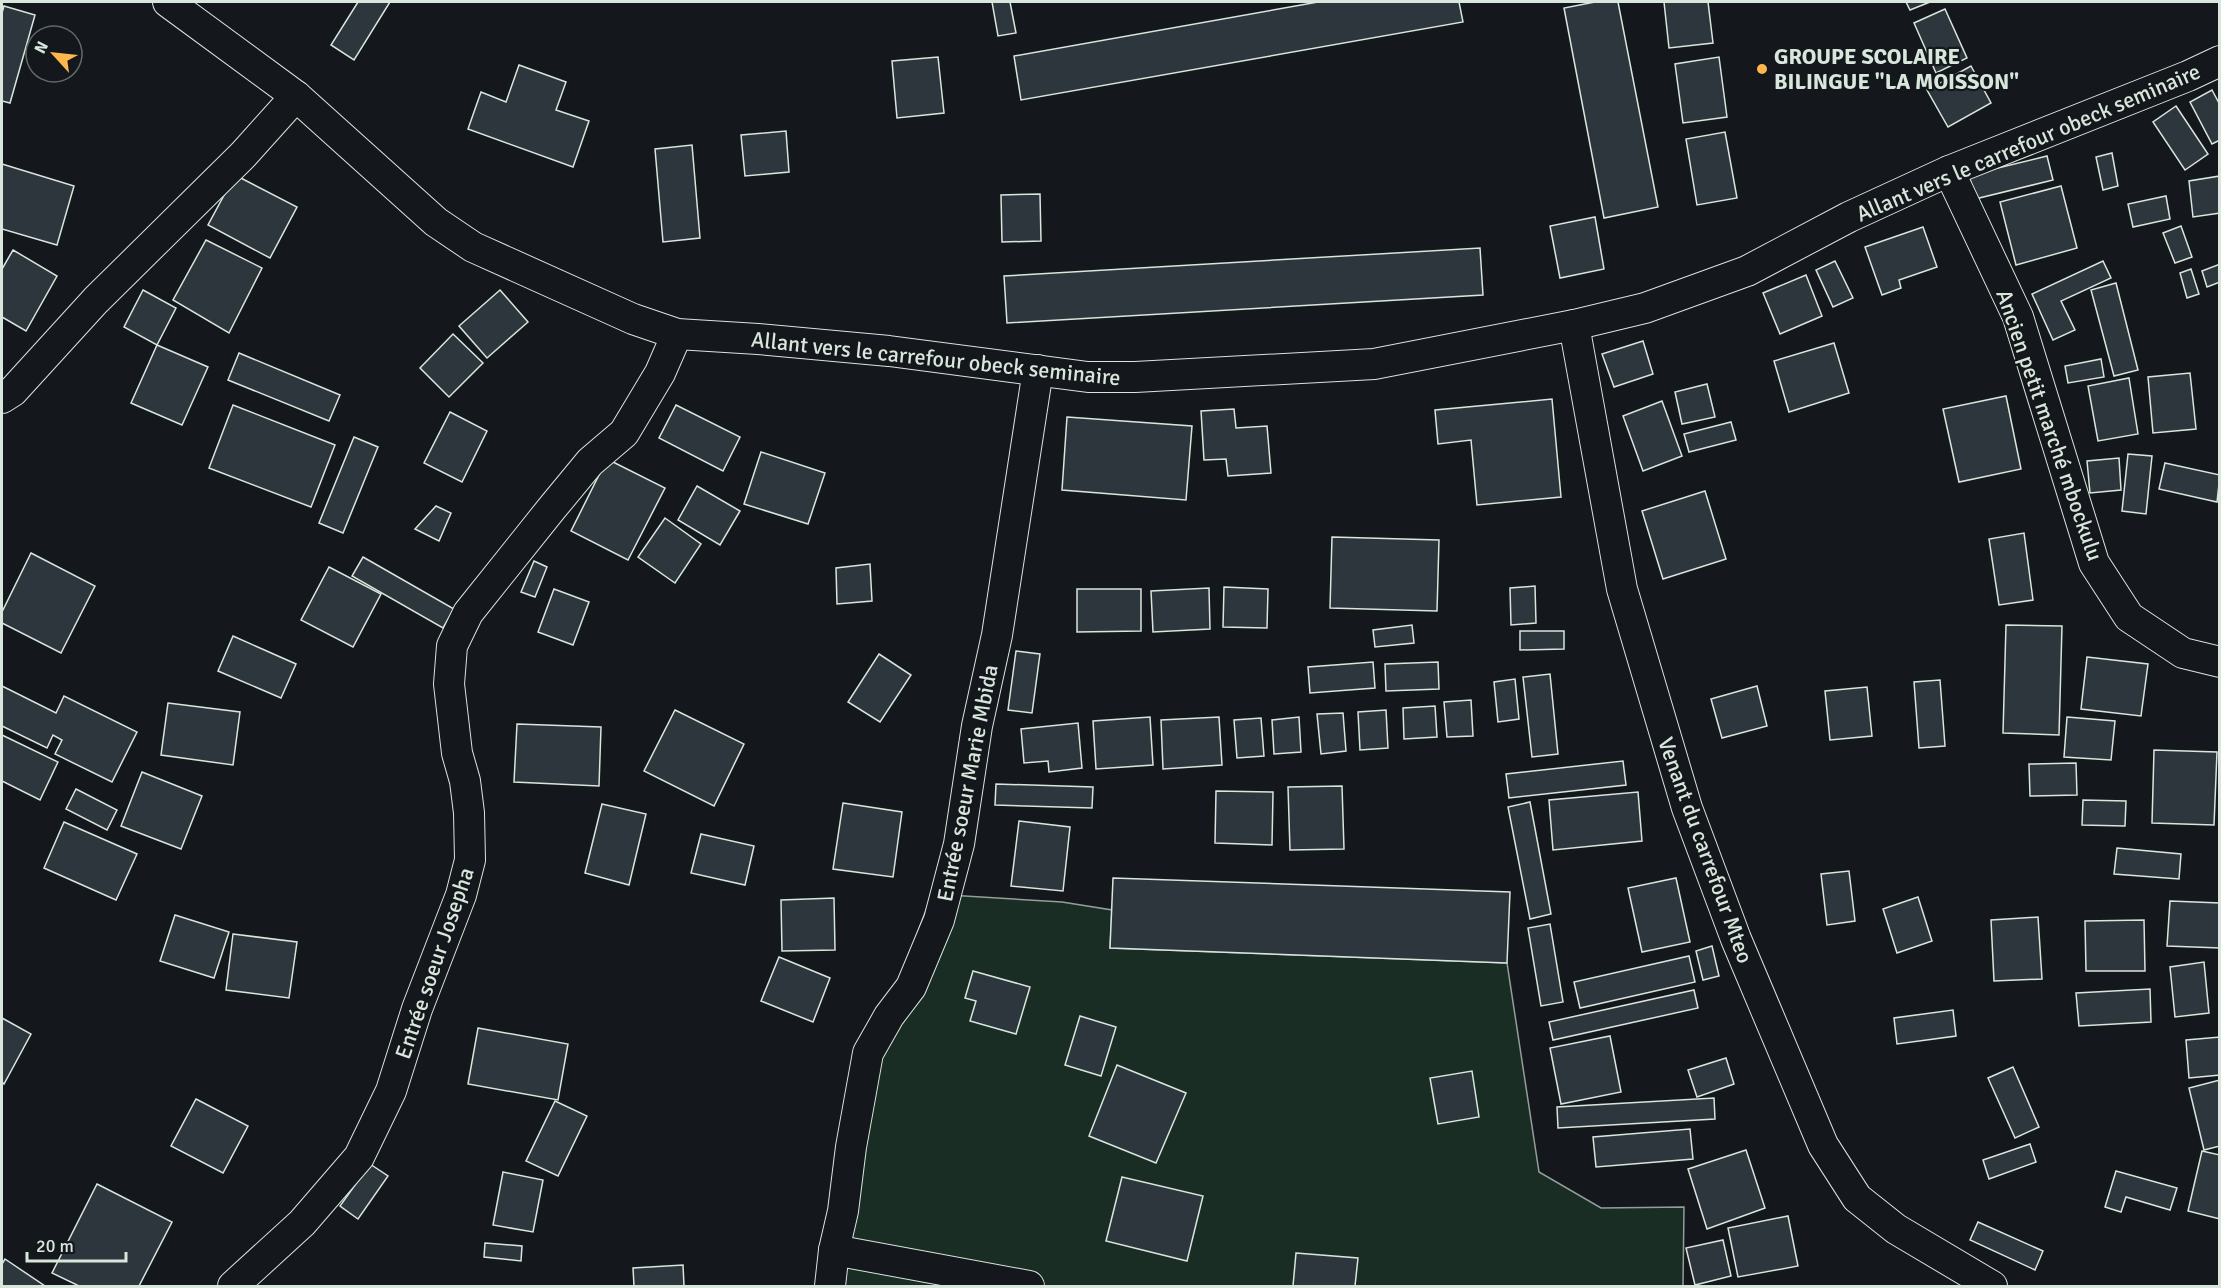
<svg xmlns="http://www.w3.org/2000/svg" width="2221" height="1288" viewBox="0 0 2221 1288" font-family="Signika,sans-serif">
<style>
.green{fill:#1a2d24;stroke:#939e99;stroke-width:1.5}
.building{fill:#2c363c;stroke:#d8e6dc;stroke-width:1.5}
.lines{fill:none;stroke-linecap:round;stroke-linejoin:round}
.street-casing{stroke:#d8e6dc;stroke-width:32}
.street{stroke:#14181c;stroke-width:30}
.poi-dot{fill:#ffb74d;stroke:#14181c;stroke-width:2}
.labels{text-anchor:middle;stroke-width:4.5;stroke-linejoin:round;paint-order:stroke}
.poi-label{font-size:22px;font-weight:bold;fill:#d8e6dc;stroke:#14181c;text-anchor:start}
.street-label{font-size:22px;fill:#d8e6dc;stroke:#14181c}
</style>
<rect width="100%" height="100%" fill="#14181c"/>
<!-- green -->
<polygon class="green" points="932,894 1062,902 1112,910 1110,948 1507,963 1539,1172 1601,1208 1684,1207 1683,1286 836,1286 871,1056"/>
<!-- building -->
<g class="building">
<polygon points="358,2 390,2 354,60 331,45"/>
<polygon points="992,2 1010,2 1016,33 998,36"/>
<polygon points="1318,2 1459,2 1463,22 1021,100 1014,56"/>
<polygon points="1595,2 1618,2 1658,207 1604,218 1564,8"/>
<polygon points="1664,2 1708,2 1713,43 1669,48"/>
<polygon points="1906,2 1930,2 1910,10"/>
<polygon points="4,6 35,15 10,103 2,101 2,13"/>
<polygon points="1945,9 1967,58 1936,73 1914,23"/>
<polygon points="938,57 944,113 897,118 892,61"/>
<polygon points="1719,57 1727,117 1683,123 1675,64"/>
<polygon points="519,65 566,82 556,110 589,121 573,167 468,129 481,92 506,102"/>
<polygon points="1971,66 1991,103 1948,127 1927,90"/>
<polygon points="2212,90 2220,105 2220,140 2212,144 2190,102"/>
<polygon points="2176,106 2208,154 2185,170 2153,122"/>
<polygon points="786,131 789,172 745,176 741,135"/>
<polygon points="1725,132 1737,198 1697,205 1686,139"/>
<polygon points="692,145 700,238 663,242 655,149"/>
<polygon points="2112,153 2118,186 2103,190 2096,157"/>
<polygon points="2047,156 2053,180 1975,199 1969,175"/>
<polygon points="2,164 74,186 57,245 2,229"/>
<polygon points="235,175 297,207 270,258 208,225"/>
<polygon points="2220,176 2220,213 2193,217 2189,181"/>
<polygon points="2061,186 2077,248 2016,265 2000,202"/>
<polygon points="1040,194 1041,241 1002,242 1001,195"/>
<polygon points="2166,196 2170,219 2133,227 2128,204"/>
<polygon points="1595,217 1604,269 1560,278 1550,226"/>
<polygon points="2181,226 2192,257 2175,263 2163,233"/>
<polygon points="1923,227 1937,267 1899,280 1901,288 1882,295 1865,247"/>
<polygon points="206,240 262,268 229,333 173,300"/>
<polygon points="1480,248 1483,295 1007,323 1004,276"/>
<polygon points="13,250 57,276 26,331 2,317 2,269"/>
<polygon points="1835,261 1853,298 1833,307 1816,270"/>
<polygon points="2103,261 2111,278 2061,301 2075,330 2053,340 2032,294"/>
<polygon points="2220,264 2220,282 2207,287 2202,271"/>
<polygon points="2191,269 2199,294 2187,298 2180,273"/>
<polygon points="1806,275 1822,316 1780,334 1763,293"/>
<polygon points="2116,283 2138,370 2114,376 2091,290"/>
<polygon points="143,290 176,308 157,345 124,327"/>
<polygon points="500,290 528,322 487,358 459,326"/>
<polygon points="453,334 483,363 449,397 420,368"/>
<polygon points="1643,341 1653,374 1614,387 1602,354"/>
<polygon points="1834,343 1849,393 1789,412 1774,361"/>
<polygon points="157,345 208,367 182,425 131,403"/>
<polygon points="239,353 340,395 329,421 228,380"/>
<polygon points="2101,359 2104,377 2068,383 2065,366"/>
<polygon points="2190,373 2196,429 2153,433 2148,377"/>
<polygon points="2129,378 2138,434 2098,441 2088,386"/>
<polygon points="1707,384 1715,417 1682,424 1675,392"/>
<polygon points="2006,396 2021,469 1959,482 1943,409"/>
<polygon points="1552,399 1561,497 1477,505 1471,440 1438,444 1435,410"/>
<polygon points="1662,401 1682,456 1643,471 1623,416"/>
<polygon points="233,405 335,445 311,507 209,468"/>
<polygon points="676,405 740,437 723,471 659,438"/>
<polygon points="1234,409 1236,428 1267,426 1271,473 1228,476 1226,459 1204,460 1201,411"/>
<polygon points="450,412 487,431 462,482 424,463"/>
<polygon points="1067,417 1192,426 1186,500 1062,490"/>
<polygon points="1731,422 1736,440 1689,452 1684,434"/>
<polygon points="354,437 378,447 343,533 319,523"/>
<polygon points="761,452 825,473 808,524 744,504"/>
<polygon points="2128,454 2152,456 2146,514 2122,511"/>
<polygon points="2119,458 2121,490 2090,493 2087,461"/>
<polygon points="607,459 665,488 628,560 571,531"/>
<polygon points="2165,463 2220,475 2217,502 2159,489"/>
<polygon points="697,486 740,511 720,545 678,520"/>
<polygon points="1705,491 1726,559 1663,579 1642,511"/>
<polygon points="436,506 451,513 439,541 415,529"/>
<polygon points="665,518 701,544 675,583 638,557"/>
<polygon points="2024,533 2033,600 1999,605 1989,539"/>
<polygon points="1332,537 1439,540 1437,611 1330,608"/>
<polygon points="31,553 95,586 61,653 2,623 2,612"/>
<polygon points="363,557 454,609 443,628 352,576"/>
<polygon points="534,561 547,567 535,597 521,592"/>
<polygon points="870,564 872,601 837,604 836,568"/>
<polygon points="329,567 381,594 353,647 301,620"/>
<polygon points="1535,586 1536,623 1511,625 1510,588"/>
<polygon points="1224,587 1268,589 1267,628 1223,627"/>
<polygon points="1209,588 1210,629 1153,632 1151,591"/>
<polygon points="554,589 589,602 573,645 538,632"/>
<polygon points="1077,589 1141,589 1141,631 1077,632"/>
<polygon points="1412,625 1414,643 1375,647 1373,630"/>
<polygon points="2006,625 2062,626 2059,735 2003,733"/>
<polygon points="1520,631 1564,631 1564,649 1520,650"/>
<polygon points="233,636 296,664 281,698 218,671"/>
<polygon points="1016,651 1040,654 1032,713 1008,710"/>
<polygon points="879,654 911,675 880,722 848,702"/>
<polygon points="2087,657 2148,664 2141,716 2081,709"/>
<polygon points="1373,662 1375,688 1310,693 1308,667"/>
<polygon points="1438,662 1439,689 1386,691 1385,664"/>
<polygon points="1550,674 1558,754 1532,757 1523,677"/>
<polygon points="1515,679 1519,719 1498,722 1494,682"/>
<polygon points="1940,680 1945,746 1919,748 1914,682"/>
<polygon points="2,686 56,713 64,696 137,732 112,782 55,754 62,740 53,735 47,748 2,726"/>
<polygon points="1757,686 1767,726 1722,738 1711,699"/>
<polygon points="1867,687 1872,736 1830,740 1825,691"/>
<polygon points="1471,700 1473,736 1447,737 1444,702"/>
<polygon points="168,703 240,712 233,765 161,755"/>
<polygon points="1435,706 1437,737 1404,739 1403,708"/>
<polygon points="675,710 744,744 714,806 644,771"/>
<polygon points="1386,710 1388,748 1360,750 1358,712"/>
<polygon points="1343,713 1346,751 1321,754 1317,714"/>
<polygon points="1150,717 1153,765 1096,769 1093,721"/>
<polygon points="1219,717 1222,765 1163,769 1161,720"/>
<polygon points="1299,717 1301,752 1274,754 1272,720"/>
<polygon points="2067,717 2115,721 2111,760 2064,757"/>
<polygon points="1261,718 1264,756 1237,758 1234,720"/>
<polygon points="1078,723 1082,768 1049,772 1048,761 1024,763 1021,729"/>
<polygon points="517,724 601,727 599,786 514,782"/>
<polygon points="2,735 58,762 40,800 2,781"/>
<polygon points="2154,750 2217,752 2214,825 2152,823"/>
<polygon points="1623,761 1626,785 1509,798 1506,774"/>
<polygon points="2076,763 2077,795 2030,796 2029,764"/>
<polygon points="142,772 202,796 181,849 121,826"/>
<polygon points="996,784 1093,787 1092,808 995,805"/>
<polygon points="1342,786 1344,849 1290,850 1288,787"/>
<polygon points="76,789 117,810 107,830 66,809"/>
<polygon points="1216,791 1273,792 1272,845 1215,843"/>
<polygon points="1638,792 1642,841 1553,850 1549,800"/>
<polygon points="2083,800 2126,801 2125,826 2082,825"/>
<polygon points="1530,802 1551,914 1530,919 1508,807"/>
<polygon points="843,803 902,812 893,877 833,869"/>
<polygon points="602,804 646,814 629,885 585,873"/>
<polygon points="1019,821 1070,827 1063,891 1011,886"/>
<polygon points="64,822 137,854 116,900 44,868"/>
<polygon points="701,834 754,846 745,885 691,873"/>
<polygon points="2117,848 2181,854 2179,879 2114,874"/>
<polygon points="1849,871 1855,921 1827,925 1821,874"/>
<polygon points="1113,878 1510,892 1507,963 1110,948"/>
<polygon points="1676,878 1690,942 1642,952 1628,888"/>
<polygon points="1918,897 1932,941 1897,953 1883,909"/>
<polygon points="834,898 835,950 782,951 781,900"/>
<polygon points="2170,901 2220,903 2220,948 2167,946"/>
<polygon points="175,915 229,932 214,978 160,961"/>
<polygon points="2038,917 2042,979 1994,981 1991,920"/>
<polygon points="2144,920 2145,971 2086,971 2085,921"/>
<polygon points="1550,924 1563,1002 1541,1006 1528,928"/>
<polygon points="233,934 297,942 289,998 226,990"/>
<polygon points="1712,946 1719,976 1703,980 1696,951"/>
<polygon points="1689,956 1695,982 1580,1008 1574,982"/>
<polygon points="779,957 830,978 813,1022 761,1001"/>
<polygon points="2204,962 2209,1013 2175,1017 2170,967"/>
<polygon points="973,971 1030,987 1016,1034 970,1021 976,1001 965,998"/>
<polygon points="2150,989 2151,1022 2079,1026 2076,993"/>
<polygon points="1694,990 1698,1008 1553,1040 1549,1022"/>
<polygon points="1953,1010 1956,1036 1897,1044 1894,1018"/>
<polygon points="1080,1016 1116,1027 1101,1076 1065,1065"/>
<polygon points="2,1018 31,1034 4,1084 2,1082"/>
<polygon points="478,1028 568,1044 558,1100 468,1084"/>
<polygon points="1610,1036 1621,1092 1561,1104 1550,1048"/>
<polygon points="2220,1037 2220,1075 2189,1078 2186,1040"/>
<polygon points="1726,1058 1734,1084 1697,1097 1688,1070"/>
<polygon points="1117,1065 1186,1093 1156,1163 1089,1136"/>
<polygon points="2013,1067 2039,1127 2015,1138 1988,1078"/>
<polygon points="1472,1071 1479,1117 1438,1124 1430,1078"/>
<polygon points="2220,1080 2220,1146 2204,1150 2189,1088"/>
<polygon points="1714,1098 1715,1119 1558,1128 1557,1107"/>
<polygon points="196,1099 248,1126 223,1173 171,1146"/>
<polygon points="555,1101 587,1116 558,1176 526,1161"/>
<polygon points="1690,1129 1693,1159 1596,1167 1593,1137"/>
<polygon points="2030,1144 2036,1162 1989,1179 1983,1160"/>
<polygon points="1746,1150 1765,1208 1707,1229 1688,1169"/>
<polygon points="2202,1151 2220,1155 2220,1219 2188,1211"/>
<polygon points="370,1164 388,1176 358,1219 340,1206"/>
<polygon points="2116,1171 2177,1188 2170,1210 2126,1197 2121,1212 2105,1207"/>
<polygon points="503,1172 543,1180 533,1232 493,1225"/>
<polygon points="1122,1177 1203,1196 1187,1261 1106,1241"/>
<polygon points="97,1184 172,1222 139,1286 79,1286 52,1273"/>
<polygon points="1788,1216 1798,1266 1738,1277 1728,1228"/>
<polygon points="1978,1222 2043,1251 2035,1270 1970,1240"/>
<polygon points="1723,1240 1731,1276 1695,1285 1686,1248"/>
<polygon points="485,1243 522,1246 521,1261 484,1257"/>
<polygon points="1296,1253 1358,1258 1355,1286 1293,1286"/>
<polygon points="5,1259 45,1286 2,1286 2,1264"/>
<polygon points="683,1265 684,1286 634,1286 633,1268"/>
</g>
<g class="lines">
<defs>
<g id="street">
<polyline points="168,2 296,96 436,222 473,247 633,319 677,334 758,339 889,351 1088,377 1135,377 1374,364 1574,325 1645,308 1747,271 1849,217 1949,171 2188,76 2220,61"/>
<polyline points="1949,171 2018,317 2094,563 2129,617 2183,653 2220,662"/>
<polyline points="1574,325 1622,589 1687,808 1736,939 1823,1145 1857,1198 1896,1229 1992,1286"/>
<polyline points="2,398 13,391 96,300 243,155 296,96"/>
<polyline points="834,1250 1029,1286"/>
<polyline points="233,1286 302,1223 359,1157 391,1091 417,1009 461,895 470,860 469,813 465,781 457,753 449,684 452,646 468,613 552,508 590,462 624,433 660,373 677,334"/>
<polyline points="830,1286 834,1250 843,1211 851,1147 868,1053 889,1016 911,987 939,920 959,844 977,726 997,635 1038,370"/>
</g>
</defs>
<!-- street casing -->
<use href="#street" class="street-casing"/>
<!-- street -->
<use href="#street" class="street"/>
</g>
<!-- markers -->
<circle class="poi-dot" cx="1762" cy="69" r="6"/>
<g class="labels">
<!-- poi labels -->
<g class="poi-label">
<text x="1774" y="64">GROUPE SCOLAIRE<tspan x="1774" dy="25">BILINGUE "LA MOISSON"</tspan></text>
</g>
<!-- street labels -->
<g class="street-label">
<text transform="translate(2028 142) rotate(-23)" y="8">Allant vers le carrefour obeck seminaire</text>
<text transform="translate(936 358) rotate(6)" y="8">Allant vers le carrefour obeck seminaire</text>
<text transform="translate(2050 425) rotate(71)" y="8">Ancien petit marché mbockulu</text>
<text transform="translate(967 783) rotate(-79)" y="8">Entrée soeur Marie Mbida</text>
<text transform="translate(1706 850) rotate(70)" y="8">Venant du carrefour Mteo</text>
<text transform="translate(434 963) rotate(-71)" y="8">Entrée soeur Josepha</text>
</g>
</g>
<!-- border -->
<rect width="2221" height="1288" fill="none" stroke="#d8e6dc" stroke-width="6"/>
<!-- north arrow -->
<g transform="translate(54 54) rotate(297)"><circle r="28" fill="#14181c" stroke="#626a69" stroke-width="1.5"/>
<path d="M0-4.5L10 22L0 15L-10 22Z" fill="#ffb74d"/>
<text y="-9" font-size="16" font-weight="bold" text-anchor="middle" fill="#d8e6dc">N</text>
</g>
<!-- scale -->
<path d="M27 1252v9h99v-9" fill="none" stroke="#d8e6dc" stroke-width="3"/>
<text x="36" y="1252" font-size="18" fill="#d8e6dc" stroke="#14181c" stroke-width="4.5" paint-order="stroke">20 m</text>
</svg>
